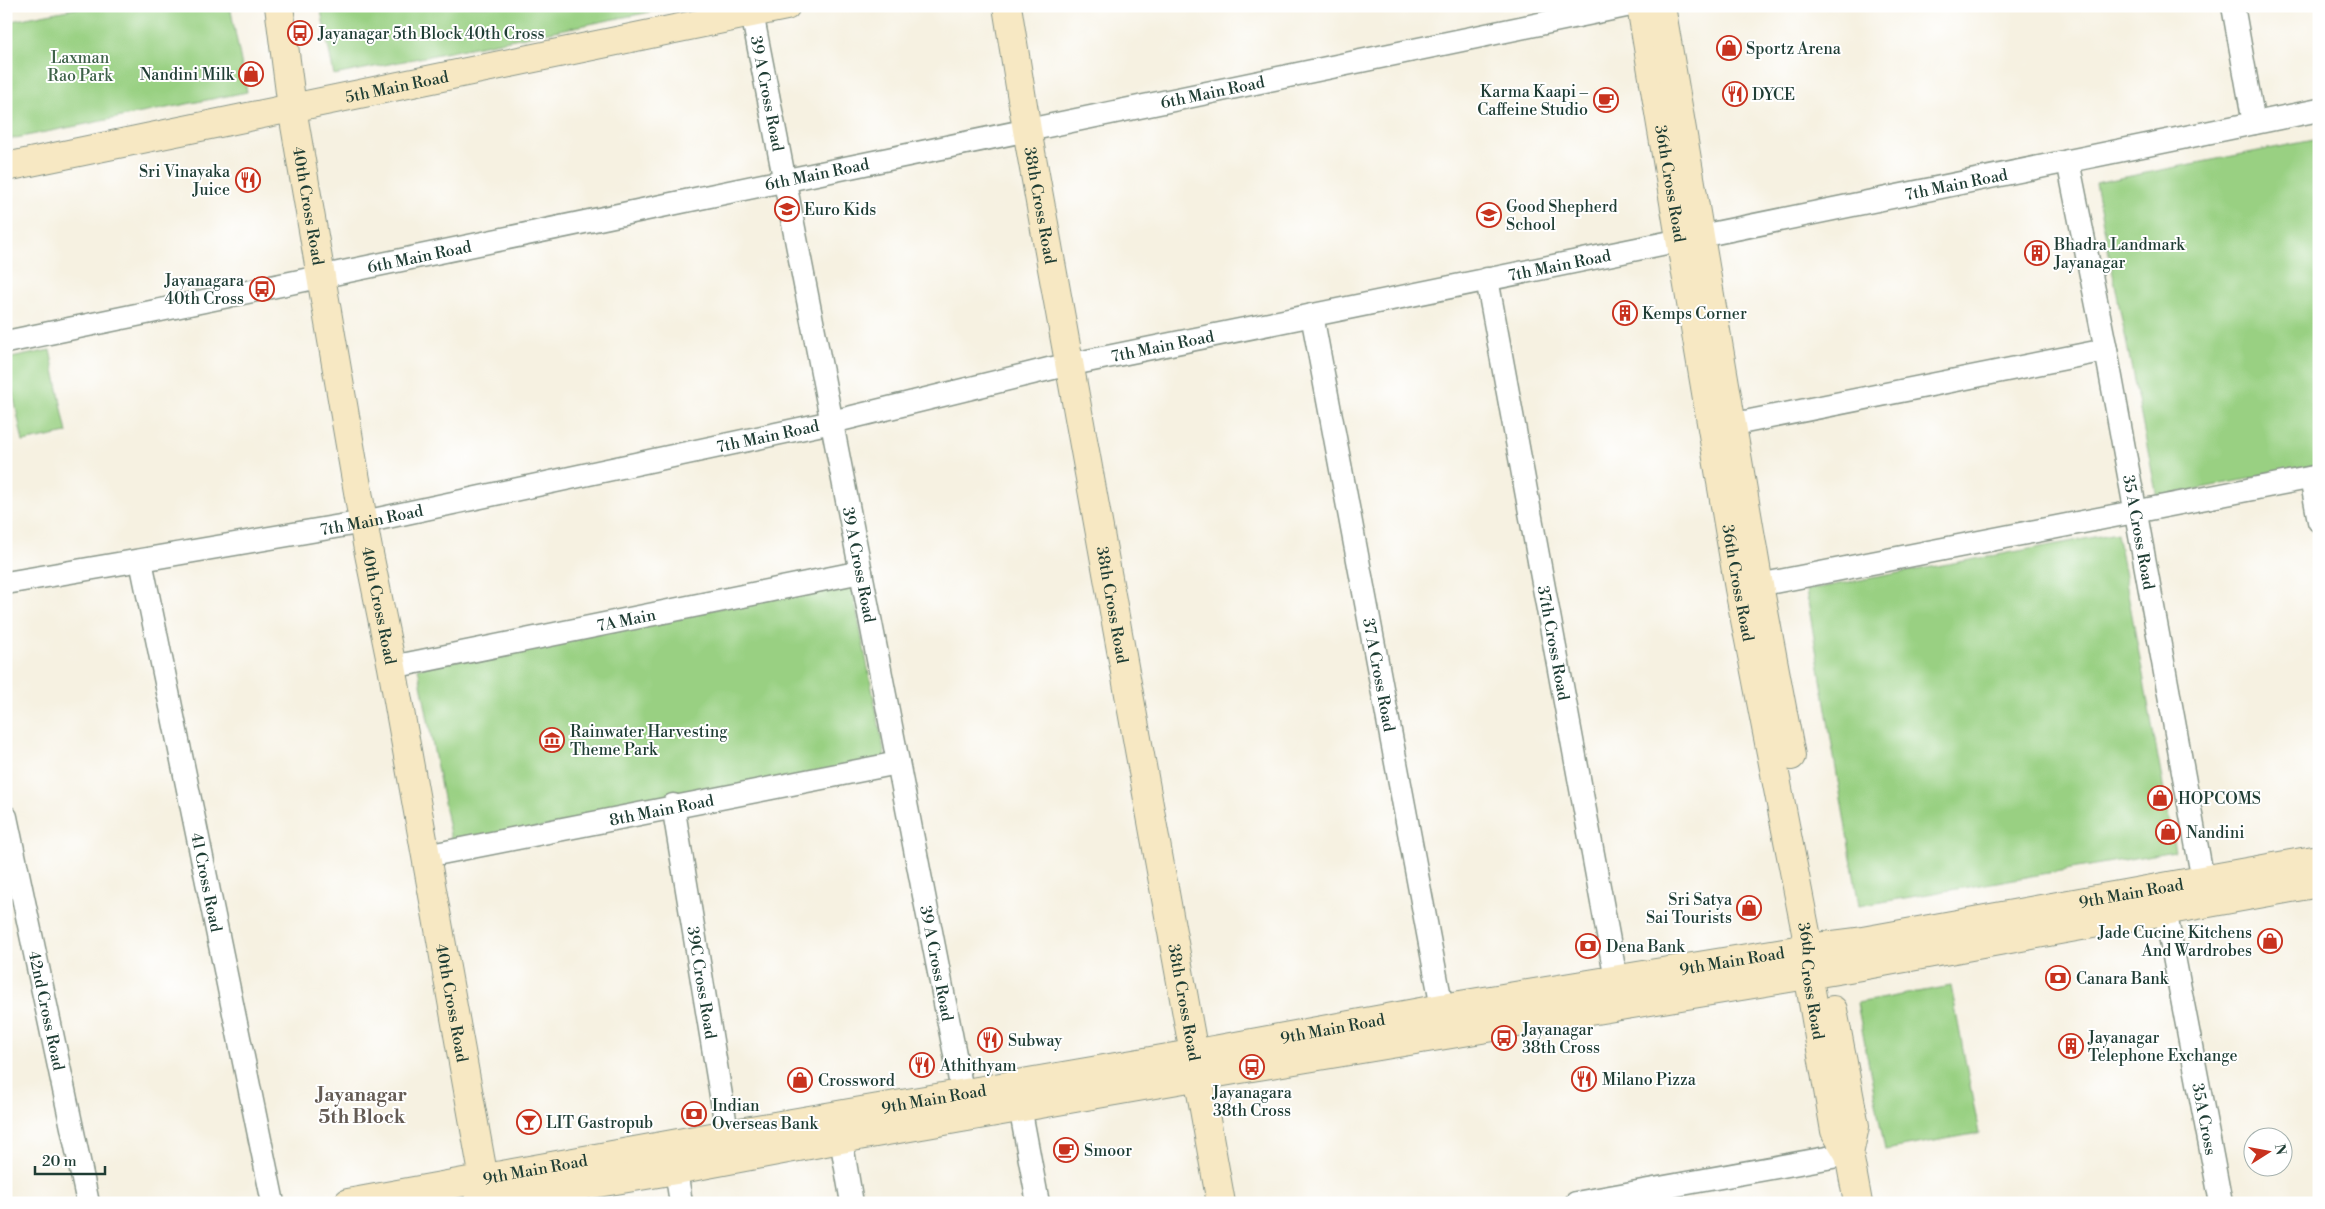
<svg xmlns="http://www.w3.org/2000/svg" width="2325" height="1209" viewBox="0 0 2325 1209" font-family="'Libre Bodoni',serif">
<style>
.green{fill:#99d082;stroke:#5c865b}
.lines{fill:none;stroke-linecap:round;stroke-linejoin:round}
.street-casing{stroke:#8a978a;stroke-width:25}
.secondary-casing{stroke:#8a978a;stroke-width:30}
.street{stroke:#fff;stroke-width:22}
.secondary{stroke:#f7e8c3;stroke-width:28}
.labels{text-anchor:middle;stroke-width:4;stroke-linejoin:round;paint-order:stroke}
.poi-label{font-size:16px;fill:#1f3d34;stroke:#fff;text-anchor:start}
.park-label{font-size:16px;fill:#3e6248;stroke:#fff}
.street-label{font-size:16px;fill:#1f3d34;stroke:#fff}
.quarter-label{font-size:19px;font-weight:bold;fill:#645b54;stroke:#fff}
</style>
<rect width="100%" height="100%" fill="#fff"/>
<filter id="ink" filterUnits="userSpaceOnUse"><feTurbulence type="fractalNoise" baseFrequency=".02" numOctaves="2"/><feDisplacementMap in="SourceGraphic" scale="10" xChannelSelector="R" yChannelSelector="G"/><feConvolveMatrix kernelMatrix="1 2 1 2 8 2 1 2 1" color-interpolation-filters="sRGB"/></filter>
<filter id="wash" filterUnits="userSpaceOnUse"><feTurbulence type="fractalNoise" baseFrequency=".0096" numOctaves="4" result="noise"/><feDisplacementMap in="SourceGraphic" scale="20" xChannelSelector="R" yChannelSelector="G"/><feGaussianBlur stdDeviation="1.12" result="paint"/><feColorMatrix in="noise" values="0 0 0 0 0 0 0 0 0 0 0 0 0 0 0 0 0 1.4 0 .05"/><feComposite in="paint" operator="in"/></filter>
<g filter="url(#wash)">
<rect width="100%" height="100%" fill="#f6f1e1"/>
<!-- green -->
<g class="green">
<polygon points="88,6 230,6 247,92 6,140 6,22"/>
<polygon points="320,6 680,6 334,75"/>
<polygon points="2319,139 2319,465 2157,497 2095,183"/>
<polygon points="50,350 67,433 23,442 6,359"/>
<polygon points="2117,533 2175,851 1859,906 1806,590"/>
<polygon points="851,582 886,760 452,845 418,668"/>
<polygon points="1951,986 1979,1133 1885,1150 1857,1003"/>
</g>
</g>
<g filter="url(#ink)">
<g class="lines">
<defs>
<g id="street">
<polyline points="2233,6 2254,123"/>
<path id="s1" d="M752,13L966,1111"/>
<path id="s2" d="M2068,161L2106,350L2206,897"/>
<path id="s3" d="M1487,279L1619,995"/>
<path id="s4" d="M1312,315L1445,1024"/>
<path id="s5" d="M6,342L1626,6"/>
<polyline points="1715,428 2106,350"/>
<polyline points="2311,478 2319,521"/>
<path id="s6" d="M141,561L273,1203"/>
<path id="s7" d="M6,583L364,522L832,422L1053,368L2319,110"/>
<polyline points="1743,588 2319,476"/>
<path id="s8" d="M392,667L861,572"/>
<path id="s9" d="M673,805L730,1150"/>
<path id="s10" d="M6,817L88,1203"/>
<path id="s11" d="M426,856L898,763"/>
<path id="s12" d="M2162,894L2221,1203"/>
<polyline points="1020,1107 1038,1203"/>
<polyline points="841,1139 852,1203"/>
<polyline points="676,1170 681,1203"/>
<polyline points="1576,1203 1849,1154"/>
</g>
<g id="secondary">
<path id="s13" d="M279,6L292,108L367,544L392,667L487,1196"/>
<path id="s14" d="M1007,6L1027,130L1221,1203"/>
<path id="s15" d="M1641,6L1739,589L1809,948L1808,973L1835,1131L1849,1154L1858,1203"/>
<polyline points="1661,6 1759,585 1791,756"/>
<path id="s16" d="M6,167L786,6"/>
<polyline points="1833,1010 1855,1126 1849,1154"/>
<path id="s17" d="M348,1203L728,1134L1203,1052L1442,1008L1809,948L1857,942L2319,859"/>
<polyline points="477,1203 676,1170 841,1139 1252,1067 1861,966 2319,883"/>
</g>
</defs>
<!-- street casing -->
<use href="#street" class="street-casing"/>
<!-- secondary casing -->
<use href="#secondary" class="secondary-casing"/>
<!-- street -->
<use href="#street" class="street"/>
<!-- secondary -->
<use href="#secondary" class="secondary"/>
</g>
</g>
<!-- icons -->
<defs>
<symbol id="bus-ring" viewBox="-11 -11 22 22"><circle r="9.5" fill="#fff" stroke="#c8321e" stroke-width="1.5"/><path d="M-5-6H5V4H4V6H2V4H-2V6H-4V4H-5ZM-3.5-4V0h7V-4ZM-3.5 1.2v1.5H-2V1.2ZM2 1.2v1.5H3.5V1.2Z" fill="#c8321e"/></symbol>
<symbol id="shop-ring" viewBox="-11 -11 22 22"><circle r="9.5" fill="#fff" stroke="#c8321e" stroke-width="1.5"/><path d="M-5-2.5h2.3a2.7 3.5 0 0 1 5.4 0H5L5.5 6h-11ZM-1.5-2.5h3a1.5 2.3 0 0 0-3 0Z" fill="#c8321e"/></symbol>
<symbol id="restaurant-ring" viewBox="-11 -11 22 22"><circle r="9.5" fill="#fff" stroke="#c8321e" stroke-width="1.5"/><path d="M-5-6h1v4h1v-4h1v4h1v-4h1v5L-1.5 .5V6h-2V.5L-5-1ZM5-6V6H3V1.5H1.5Q1.5-4 5-6Z" fill="#c8321e"/></symbol>
<symbol id="cafe-ring" viewBox="-11 -11 22 22"><circle r="9.5" fill="#fff" stroke="#c8321e" stroke-width="1.5"/><path d="M-5.5-4.5H6V0H3Q3 3.5 0 3.5H-2.5Q-5.5 3.5-5.5 0ZM3-3.2v2h1.7v-2ZM-6 4.5H4V6H-6Z" fill="#c8321e"/></symbol>
<symbol id="school-ring" viewBox="-11 -11 22 22"><circle r="9.5" fill="#fff" stroke="#c8321e" stroke-width="1.5"/><path d="M0-5L7-2L0 1L-7-2ZM-4 1L0 2.5L4 1V4Q0 6-4 4Z" fill="#c8321e"/></symbol>
<symbol id="building-ring" viewBox="-11 -11 22 22"><circle r="9.5" fill="#fff" stroke="#c8321e" stroke-width="1.5"/><path d="M-4-6H4V6H1V3H-1V6H-4ZM-2.5-4.3h1.7v1.8h-1.7ZM.8-4.3h1.7v1.8H.8ZM-2.5-1h1.7V.8h-1.7ZM.8-1h1.7V.8H.8Z" fill="#c8321e"/></symbol>
<symbol id="museum-ring" viewBox="-11 -11 22 22"><circle r="9.5" fill="#fff" stroke="#c8321e" stroke-width="1.5"/><path d="M0-6L6-3V-2H-6V-3ZM-5-1h2V3h-2ZM-1-1h2V3h-2ZM3-1h2V3H3ZM-6 4H6V6H-6Z" fill="#c8321e"/></symbol>
<symbol id="bank-ring" viewBox="-11 -11 22 22"><circle r="9.5" fill="#fff" stroke="#c8321e" stroke-width="1.5"/><path d="M-6-4H6V4H-6ZM0-2.3a2.3 2.3 0 1 0 0 4.6a2.3 2.3 0 1 0 0-4.6Z" fill="#c8321e"/></symbol>
<symbol id="bar-ring" viewBox="-11 -11 22 22"><circle r="9.5" fill="#fff" stroke="#c8321e" stroke-width="1.5"/><path d="M-6-5H6L.8 .8V4.5H3.5V6h-7V4.5H-.8V.8Z" fill="#c8321e"/></symbol>
</defs>
<g fill-rule="evenodd">
<use href="#bus-ring" x="286" y="19" width="28" height="28"/>
<use href="#shop-ring" x="1715" y="34" width="28" height="28"/>
<use href="#shop-ring" x="237" y="60" width="28" height="28"/>
<use href="#restaurant-ring" x="1721" y="80" width="28" height="28"/>
<use href="#cafe-ring" x="1592" y="86" width="28" height="28"/>
<use href="#restaurant-ring" x="234" y="166" width="28" height="28"/>
<use href="#school-ring" x="773" y="195" width="28" height="28"/>
<use href="#school-ring" x="1475" y="201" width="28" height="28"/>
<use href="#building-ring" x="2023" y="239" width="28" height="28"/>
<use href="#bus-ring" x="248" y="275" width="28" height="28"/>
<use href="#building-ring" x="1611" y="299" width="28" height="28"/>
<use href="#museum-ring" x="538" y="726" width="28" height="28"/>
<use href="#shop-ring" x="2146" y="784" width="28" height="28"/>
<use href="#shop-ring" x="2154" y="818" width="28" height="28"/>
<use href="#shop-ring" x="1735" y="894" width="28" height="28"/>
<use href="#shop-ring" x="2256" y="927" width="28" height="28"/>
<use href="#bank-ring" x="1574" y="932" width="28" height="28"/>
<use href="#bank-ring" x="2044" y="964" width="28" height="28"/>
<use href="#bus-ring" x="1490" y="1024" width="28" height="28"/>
<use href="#restaurant-ring" x="976" y="1026" width="28" height="28"/>
<use href="#building-ring" x="2057" y="1032" width="28" height="28"/>
<use href="#restaurant-ring" x="908" y="1051" width="28" height="28"/>
<use href="#bus-ring" x="1238" y="1053" width="28" height="28"/>
<use href="#restaurant-ring" x="1570" y="1065" width="28" height="28"/>
<use href="#shop-ring" x="786" y="1066" width="28" height="28"/>
<use href="#bank-ring" x="680" y="1100" width="28" height="28"/>
<use href="#bar-ring" x="515" y="1108" width="28" height="28"/>
<use href="#cafe-ring" x="1052" y="1136" width="28" height="28"/>
</g>
<g class="labels">
<!-- poi labels -->
<g class="poi-label">
<text x="318" y="39">Jayanagar 5th Block 40th Cross</text>
<text x="1746" y="54">Sportz Arena</text>
<text x="234" y="80" text-anchor="end">Nandini Milk</text>
<text x="1588" y="97" text-anchor="end">Karma Kaapi –<tspan x="1588" dy="18">Caffeine Studio</tspan></text>
<text x="1752" y="100">DYCE</text>
<text x="230" y="177" text-anchor="end">Sri Vinayaka<tspan x="230" dy="18">Juice</tspan></text>
<text x="1506" y="212">Good Shepherd<tspan x="1506" dy="18">School</tspan></text>
<text x="804" y="215">Euro Kids</text>
<text x="2054" y="250">Bhadra Landmark<tspan x="2054" dy="18">Jayanagar</tspan></text>
<text x="244" y="286" text-anchor="end">Jayanagara<tspan x="244" dy="18">40th Cross</tspan></text>
<text x="1642" y="319">Kemps Corner</text>
<text x="570" y="737">Rainwater Harvesting<tspan x="570" dy="18">Theme Park</tspan></text>
<text x="2178" y="804">HOPCOMS</text>
<text x="2186" y="838">Nandini</text>
<text x="1732" y="905" text-anchor="end">Sri Satya<tspan x="1732" dy="18">Sai Tourists</tspan></text>
<text x="2252" y="938" text-anchor="end">Jade Cucine Kitchens<tspan x="2252" dy="18">And Wardrobes</tspan></text>
<text x="1606" y="952">Dena Bank</text>
<text x="2076" y="984">Canara Bank</text>
<text x="1522" y="1035">Jayanagar<tspan x="1522" dy="18">38th Cross</tspan></text>
<text x="2088" y="1043">Jayanagar<tspan x="2088" dy="18">Telephone Exchange</tspan></text>
<text x="1008" y="1046">Subway</text>
<text x="940" y="1071">Athithyam</text>
<text x="1602" y="1085">Milano Pizza</text>
<text x="818" y="1086">Crossword</text>
<text x="1252" y="1098" text-anchor="middle">Jayanagara<tspan x="1252" dy="18">38th Cross</tspan></text>
<text x="712" y="1111">Indian<tspan x="712" dy="18">Overseas Bank</tspan></text>
<text x="546" y="1128">LIT Gastropub</text>
<text x="1084" y="1156">Smoor</text>
</g>
<!-- park labels -->
<g class="park-label">
<text x="80" y="63">Laxman<tspan x="80" dy="18">Rao Park</tspan></text>
</g>
<!-- street labels -->
<g class="street-label">
<text dy="6" stroke="none"><textPath href="#s16" startOffset="399">5th Main Road</textPath></text>
<text dy="6" stroke="none"><textPath href="#s5" startOffset="1232">6th Main Road</textPath></text>
<text dy="6" stroke="none"><textPath href="#s1" startOffset="82">39 A Cross Road</textPath></text>
<text dy="6" stroke="none"><textPath href="#s5" startOffset="828">6th Main Road</textPath></text>
<text dy="6" stroke="none"><textPath href="#s15" startOffset="180">36th Cross Road</textPath></text>
<text dy="6" stroke="none"><textPath href="#s7" startOffset="1991">7th Main Road</textPath></text>
<text dy="6" stroke="none"><textPath href="#s13" startOffset="202">40th Cross Road</textPath></text>
<text dy="6" stroke="none"><textPath href="#s14" startOffset="202">38th Cross Road</textPath></text>
<text dy="6" stroke="none"><textPath href="#s5" startOffset="422">6th Main Road</textPath></text>
<text dy="6" stroke="none"><textPath href="#s7" startOffset="1586">7th Main Road</textPath></text>
<text dy="6" stroke="none"><textPath href="#s7" startOffset="1181">7th Main Road</textPath></text>
<text dy="6" stroke="none"><textPath href="#s7" startOffset="776">7th Main Road</textPath></text>
<text dy="6" stroke="none"><textPath href="#s7" startOffset="371">7th Main Road</textPath></text>
<text dy="6" stroke="none"><textPath href="#s2" startOffset="378">35 A Cross Road</textPath></text>
<text dy="6" stroke="none"><textPath href="#s1" startOffset="562">39 A Cross Road</textPath></text>
<text dy="6" stroke="none"><textPath href="#s15" startOffset="585">36th Cross Road</textPath></text>
<text dy="6" stroke="none"><textPath href="#s13" startOffset="608">40th Cross Road</textPath></text>
<text dy="6" stroke="none"><textPath href="#s14" startOffset="608">38th Cross Road</textPath></text>
<text dy="6" stroke="none"><textPath href="#s8" startOffset="239">7A Main</textPath></text>
<text dy="6" stroke="none"><textPath href="#s3" startOffset="370">37th Cross Road</textPath></text>
<text dy="6" stroke="none"><textPath href="#s4" startOffset="366">37 A Cross Road</textPath></text>
<text dy="6" stroke="none"><textPath href="#s11" startOffset="240">8th Main Road</textPath></text>
<text dy="6" stroke="none"><textPath href="#s6" startOffset="328">41 Cross Road</textPath></text>
<text dy="6" stroke="none"><textPath href="#s17" startOffset="1810">9th Main Road</textPath></text>
<text dy="6" stroke="none"><textPath href="#s17" startOffset="1405">9th Main Road</textPath></text>
<text dy="6" stroke="none"><textPath href="#s1" startOffset="968">39 A Cross Road</textPath></text>
<text dy="6" stroke="none"><textPath href="#s15" startOffset="990">36th Cross Road</textPath></text>
<text dy="6" stroke="none"><textPath href="#s9" startOffset="180">39C Cross Road</textPath></text>
<text dy="6" stroke="none"><textPath href="#s13" startOffset="1012">40th Cross Road</textPath></text>
<text dy="6" stroke="none"><textPath href="#s14" startOffset="1012">38th Cross Road</textPath></text>
<text dy="6" stroke="none"><textPath href="#s10" startOffset="198">42nd Cross Road</textPath></text>
<text dy="6" stroke="none"><textPath href="#s17" startOffset="1000">9th Main Road</textPath></text>
<text dy="6" stroke="none"><textPath href="#s17" startOffset="595">9th Main Road</textPath></text>
<text dy="6" stroke="none"><textPath href="#s12" startOffset="229">35A Cross</textPath></text>
<text dy="6" stroke="none"><textPath href="#s17" startOffset="190">9th Main Road</textPath></text>
</g>
<!-- quarter labels -->
<g class="quarter-label">
<text x="362" y="1101">Jayanagar<tspan x="362" dy="22">5th Block</tspan></text>
</g>
</g>
<!-- margin -->
<rect width="2325" height="1209" fill="none" stroke="#fff" stroke-width="25"/>
<!-- north arrow -->
<g transform="translate(2268 1152) rotate(79)"><circle r="24" fill="#ffffff" stroke="#a5b1ae"/>
<path d="M0-4L9 19L0 12L-9 19Z" fill="#c8321e"/>
<text y="-8" font-size="14" font-weight="bold" text-anchor="middle" fill="#1f3d34">N</text>
</g>
<!-- scale -->
<path d="M35 1166v8h70v-8" fill="none" stroke="#1f3d34" stroke-width="2.5"/>
<text x="42" y="1166" font-size="15" fill="#1f3d34" stroke="#ffffff" stroke-width="4" paint-order="stroke">20 m</text>
</svg>
